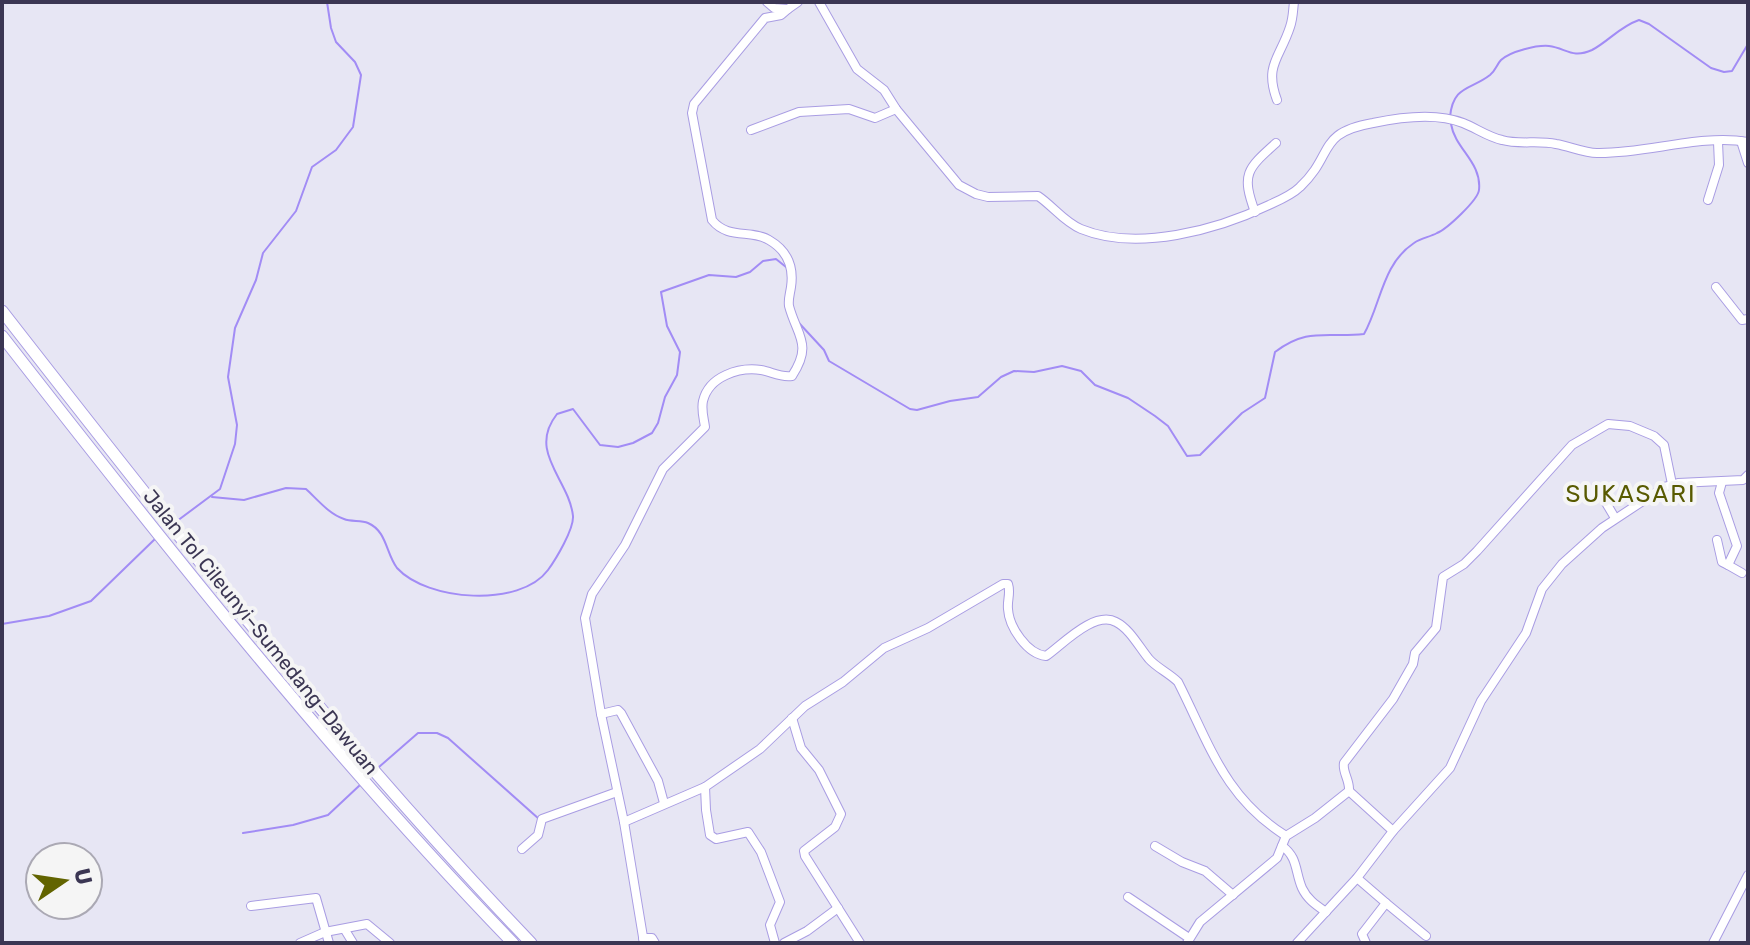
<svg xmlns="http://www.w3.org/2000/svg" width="1750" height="945" viewBox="0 0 1750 945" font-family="Rubik,sans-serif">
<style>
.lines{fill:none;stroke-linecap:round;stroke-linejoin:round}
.stream{stroke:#a28cf5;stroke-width:2}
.minor-casing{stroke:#a99de3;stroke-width:10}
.highway-casing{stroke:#a99de3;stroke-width:13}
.minor{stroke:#fff;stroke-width:8}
.highway{stroke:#fff;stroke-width:11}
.labels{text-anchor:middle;stroke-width:8;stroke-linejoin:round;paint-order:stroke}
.street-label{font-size:20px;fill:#3b3653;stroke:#f5f5f5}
.quarter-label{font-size:24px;letter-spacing:2px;fill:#585a00;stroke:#f5f5f5}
</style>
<rect width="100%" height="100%" fill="#e7e6f4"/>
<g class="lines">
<!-- stream -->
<g class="stream">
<path d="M1450,117C1453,85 1471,90 1490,75C1496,70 1497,64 1501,60C1511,51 1537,45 1549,46C1566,48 1572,59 1592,50C1609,41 1619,27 1639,20L1649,24L1711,68L1724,72L1732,71L1748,44"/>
<path d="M799,323L824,350L829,361L910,409L917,410L950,401L978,397L1001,377L1014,371L1034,372L1062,366L1081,371L1095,385L1128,398L1155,416L1168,426L1187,456L1200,455L1242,413L1265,398L1275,352C1308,327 1326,338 1364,334C1381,304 1382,264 1414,243C1421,238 1430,237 1437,233C1447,229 1478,200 1479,190C1482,162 1455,149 1451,124"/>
<path d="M212,497L244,500L286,488L306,489C318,500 329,514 344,519C351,522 361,520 368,523C387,531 386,554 397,568C427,601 520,608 548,570C556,559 574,529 573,516C569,479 527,452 557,414L573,409L600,445L618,447L633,443L652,433L658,423L665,397L677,375L680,352L667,326L661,292L709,275L736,277L750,272L763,261L776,259L786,267"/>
<polyline points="173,524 220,489 235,444 237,425 228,377 235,328 256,280 263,253 296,211 312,167 336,150 353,127 361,75 355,62 336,42 331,28 327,2"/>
<polyline points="2,624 49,616 91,601 156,538"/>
<polyline points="379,767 418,733 437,733 448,738 539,819"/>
<polyline points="243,833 293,825 328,815 360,785"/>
</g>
<defs>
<g id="minor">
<polyline points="767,2 774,8 788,9 798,2"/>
<path d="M819,2L857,69L884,90L896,109L959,185L976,194L988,197L1038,196C1053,206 1064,222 1081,229C1137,252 1217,230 1269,205C1280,200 1292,195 1300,187C1335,154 1316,133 1373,123C1401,117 1436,112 1463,123C1476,128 1488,137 1502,140C1519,145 1538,140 1556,144C1569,146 1584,153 1597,153C1647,154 1699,134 1748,142"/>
<path d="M1277,100C1264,65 1280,58 1290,27C1293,19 1293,10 1294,2"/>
<polyline points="751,130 799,112 849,109 875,118 896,109"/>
<polyline points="1741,141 1748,163"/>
<polyline points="1708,200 1719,165 1718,142"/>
<path d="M1255,212C1241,174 1247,169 1276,143"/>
<polyline points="1716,287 1742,320 1748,319"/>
<polyline points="1596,486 1615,518"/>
<polyline points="1717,540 1722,562 1728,565 1737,546 1719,493 1722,482"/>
<polyline points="1728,565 1742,573"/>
<polyline points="601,714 618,710 621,713 658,781 664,803"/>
<polyline points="792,718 801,748 819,770 841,814 835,827 804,851 805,856 860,943"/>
<polyline points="1349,791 1393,831"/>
<polyline points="624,822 705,787"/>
<polyline points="1155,846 1182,862 1205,871 1233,895"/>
<path d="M1282,846C1298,857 1295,872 1302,888C1307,899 1316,905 1326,912"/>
<polyline points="522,849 538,835 542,819 617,792"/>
<polyline points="1357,878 1386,903 1362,934 1366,943"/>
<polyline points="1128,897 1189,938"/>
<polyline points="1386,903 1426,936"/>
<polyline points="251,906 316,898 329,943"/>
<polyline points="345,930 353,943"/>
<polyline points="643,938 652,938 655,943"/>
<polyline points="300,943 325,932 367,924 390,943"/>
<path d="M644,943L624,822L601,714L585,618L592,594L625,545L663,469L705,427C704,419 701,410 703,401C709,376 739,367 761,370C772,372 781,378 792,376C813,344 797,336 789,306C788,299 790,294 791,287C794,267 788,251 769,240C751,229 728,240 712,220L692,113L694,104L765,18L781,15L788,9"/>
<path d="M775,943L770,925L780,902L761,852L748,832L716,839L710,835L706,810L705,787L760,749L805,706L843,682L884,648L928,628L1003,584H1008C1011,593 1007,600 1008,609C1009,627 1027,654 1046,656C1061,646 1094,610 1116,622C1130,629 1139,647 1149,659C1157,668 1169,673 1178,682C1210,745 1224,797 1286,836"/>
<polyline points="784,943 807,931 838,908"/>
<path d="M1187,943L1200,922L1277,858L1286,836L1315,818L1349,791C1350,780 1342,772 1344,763L1393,699L1413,664L1415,653L1436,628L1443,577L1464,564L1477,551L1572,445L1608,424L1630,426L1654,436L1664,445L1672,484"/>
<polyline points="1297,943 1357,878 1393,831 1450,768 1481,701 1526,633 1542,589 1562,564 1602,528 1664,487 1678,483 1743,480 1748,475"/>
<polyline points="1713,943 1748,875"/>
</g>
<g id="highway">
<path d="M2,311C171,528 341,745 531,943"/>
<path d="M2,336C164,544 329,753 513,943"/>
</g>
</defs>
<!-- minor casing -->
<use href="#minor" class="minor-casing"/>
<!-- highway casing -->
<use href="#highway" class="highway-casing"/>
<!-- minor -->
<use href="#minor" class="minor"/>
<!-- highway -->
<use href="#highway" class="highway"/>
</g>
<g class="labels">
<!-- street labels -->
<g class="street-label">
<text transform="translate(261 632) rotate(51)" y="7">Jalan Tol Cileunyi–Sumedang–Dawuan</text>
</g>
<!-- quarter labels -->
<g class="quarter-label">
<text x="1631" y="502">SUKASARI</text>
</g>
</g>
<!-- border -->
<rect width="1750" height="945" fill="none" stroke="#3b3653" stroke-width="8"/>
<!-- north arrow -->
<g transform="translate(64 881) rotate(77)"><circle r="38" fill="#f5f5f5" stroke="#aba9b4" stroke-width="2"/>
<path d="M0-6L14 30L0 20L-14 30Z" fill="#626400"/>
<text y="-12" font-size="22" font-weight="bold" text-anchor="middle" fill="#3b3653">U</text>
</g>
</svg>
